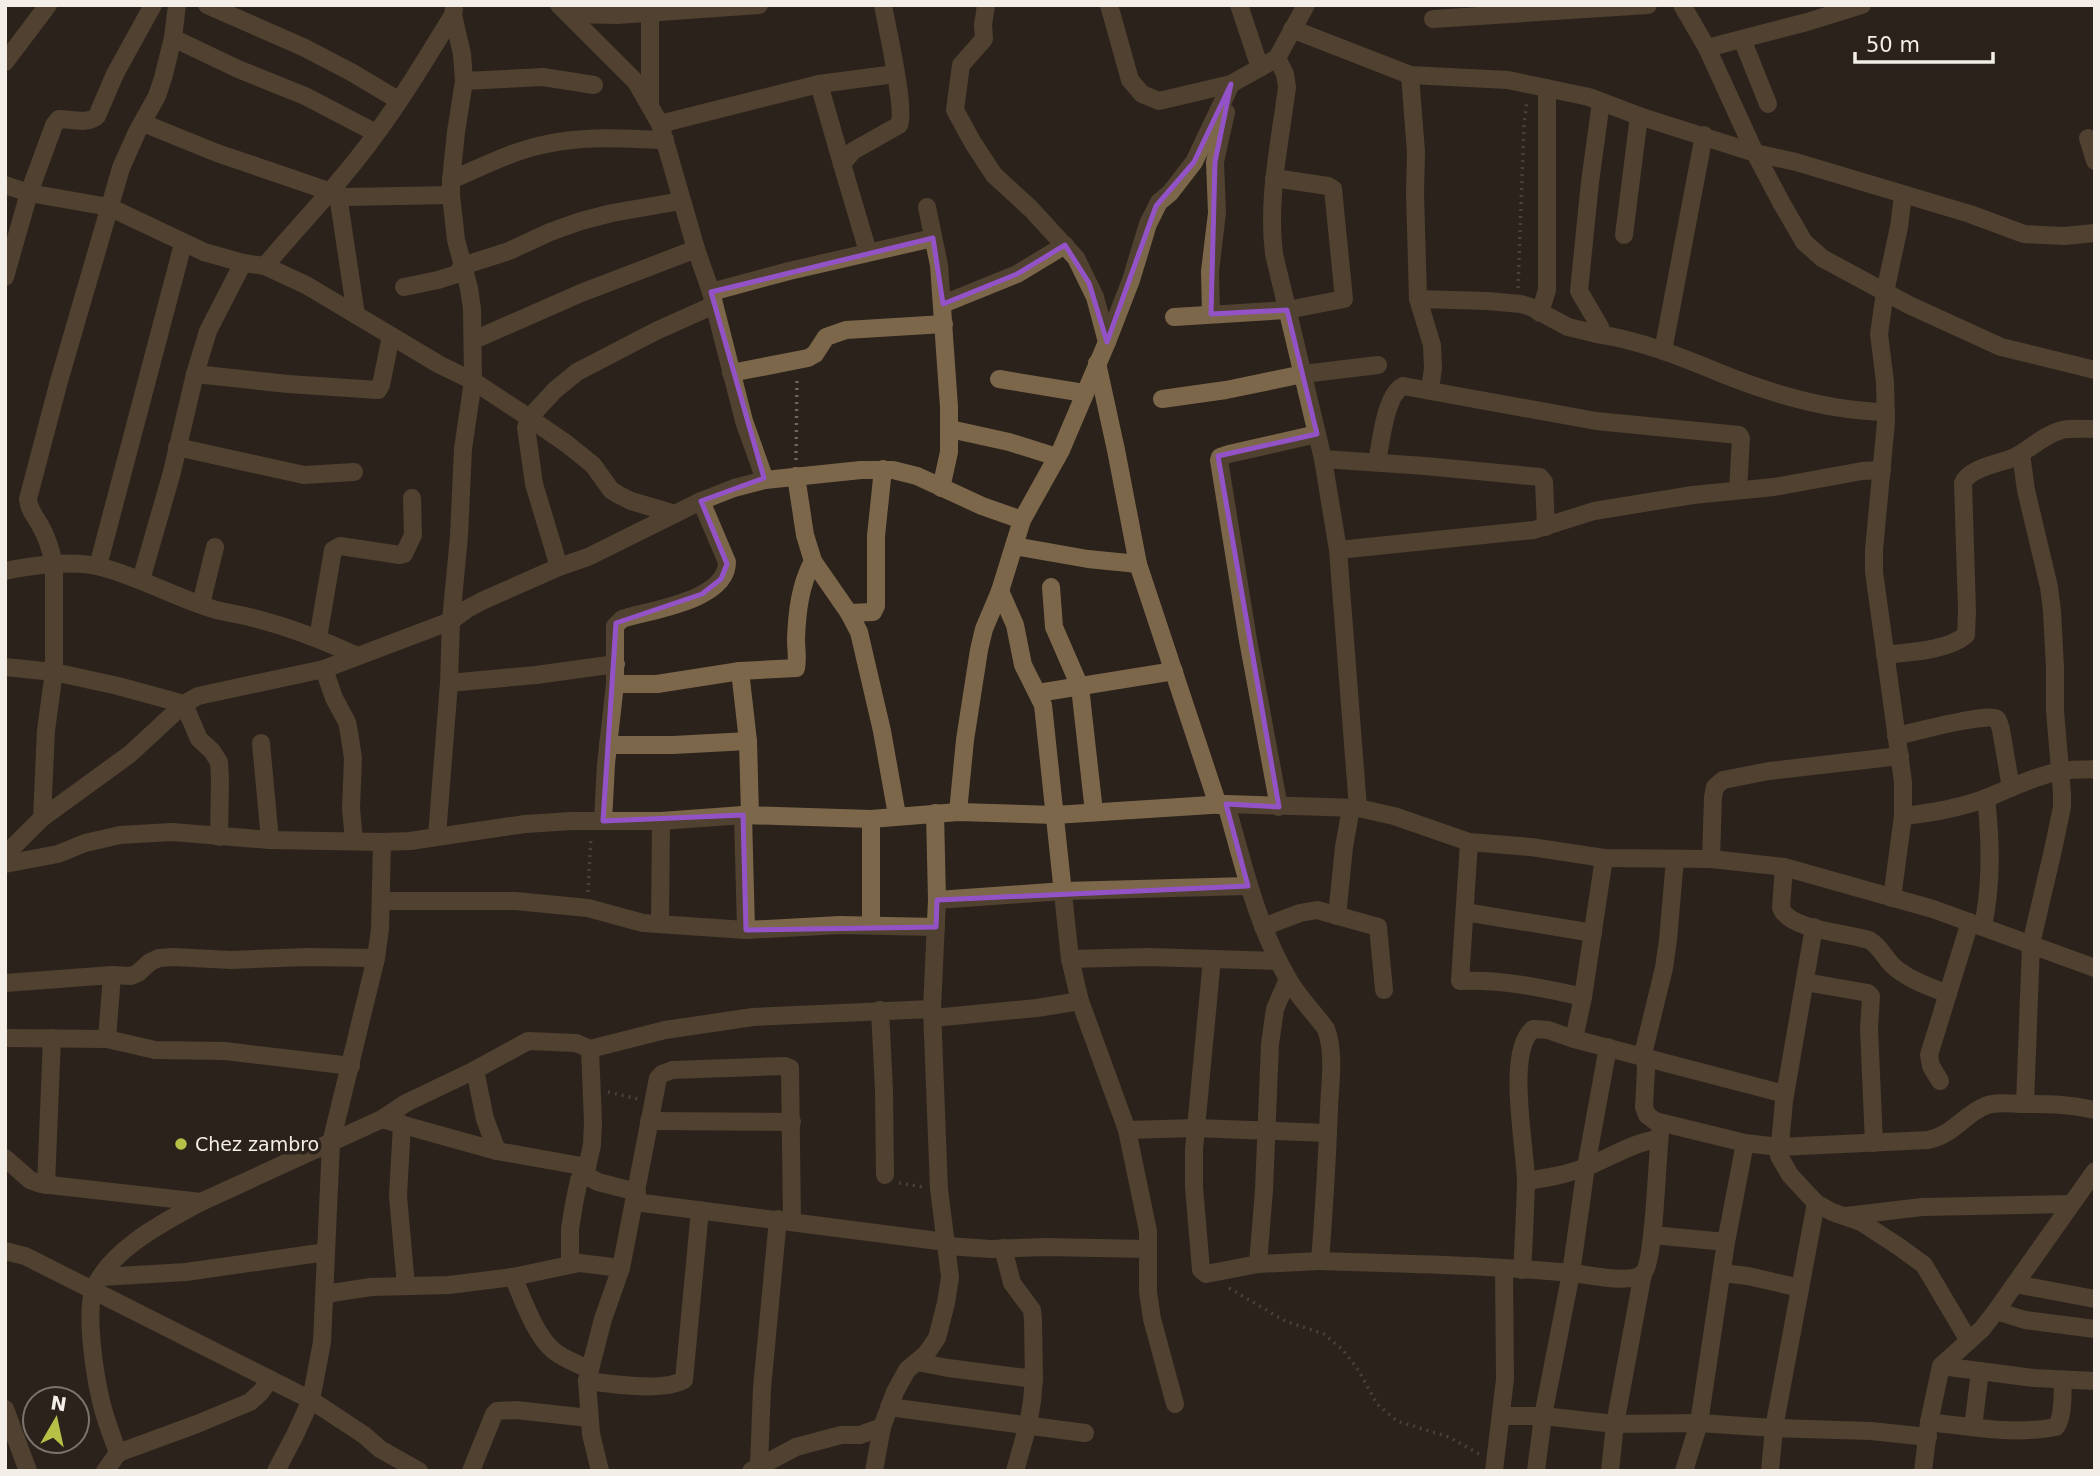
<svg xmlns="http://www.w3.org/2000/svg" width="2100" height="1476" viewBox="0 0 2100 1476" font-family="'DejaVu Sans',sans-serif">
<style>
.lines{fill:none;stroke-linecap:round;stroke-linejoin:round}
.path{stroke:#6e665f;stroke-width:3.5;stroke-dasharray:2 5;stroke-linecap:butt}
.minor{stroke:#7c674a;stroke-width:18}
.marked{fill:none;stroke:#9353c7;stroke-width:5;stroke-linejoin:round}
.poi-dot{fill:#b7c148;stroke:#2b221b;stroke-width:2.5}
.labels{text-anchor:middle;stroke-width:7;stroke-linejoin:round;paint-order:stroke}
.poi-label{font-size:19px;fill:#f4eee9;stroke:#2b221b;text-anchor:start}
</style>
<rect width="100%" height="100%" fill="#2b221b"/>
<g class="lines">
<!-- path -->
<g class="path">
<polyline points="1518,288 1524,126 1527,100"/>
<polyline points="796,460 797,377"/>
<polyline points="588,892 591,836"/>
<polyline points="608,1092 638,1099"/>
<polyline points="899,1183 923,1187"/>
<polyline points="1229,1288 1285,1321 1324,1334 1343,1350 1359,1371 1377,1404 1397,1421 1449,1437 1479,1454"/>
</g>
<!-- minor -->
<g class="minor">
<polyline points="207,5 303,47 351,72 398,100"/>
<polyline points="559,5 636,82 660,124 696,249 711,292 744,421 765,480"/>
<polyline points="650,5 650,103"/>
<polyline points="986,5 983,25 984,39 961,65 955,110 973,143 994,175 1031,209 1076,258 1095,297 1107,342"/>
<polyline points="1109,5 1130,80 1142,94 1159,101 1231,84 1277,58 1306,5"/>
<polyline points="1239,5 1260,68"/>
<polyline points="1682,5 1707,48 1755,153 1782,204 1804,242 1822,258 1909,305 2001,347 2095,370"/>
<polyline points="570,14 617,15 759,5"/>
<polyline points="1433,19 1648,5"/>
<polyline points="1292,29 1410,75 1508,80 1589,97 1639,116 1755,153 1796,162 1970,214 2024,234 2064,236 2095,233"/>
<polyline points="173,38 238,69 305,96 376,133"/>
<polyline points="1742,39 1768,104"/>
<polyline points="1707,48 1807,22 1862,5"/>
<path d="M1277,58L1285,74L1287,87C1280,143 1267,198 1274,254L1323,459L1338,550L1358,808"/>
<polyline points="5,62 48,5"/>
<polyline points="1410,75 1416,152 1415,193 1418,299 1432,345 1433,368 1430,389"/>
<polyline points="464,81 543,77 594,85"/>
<polyline points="819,84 842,164"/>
<path d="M1601,102L1590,182L1579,291L1600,327L1597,334C1644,341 1686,359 1730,377C1779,396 1833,411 1886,412"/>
<polyline points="143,123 217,153 346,197 451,195"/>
<polyline points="660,124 819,84 895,74"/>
<polyline points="2088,138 2095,161"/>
<path d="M451,180C482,167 514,150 547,144C586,135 626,139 665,140"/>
<polyline points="5,185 29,193 109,207 204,252 243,263 265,266 306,285 440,365 473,381 525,415 567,444 593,465 611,490 619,495 631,501 675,514"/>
<polyline points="338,195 356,315"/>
<polyline points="927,207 939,265 949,407 949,452 941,488"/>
<polyline points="1624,235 1639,116"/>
<path d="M868,252L842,164L853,151L899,125C906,110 887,28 883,5"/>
<path d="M265,266C295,230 328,196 357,159C393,114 423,64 453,15L454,9"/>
<path d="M5,277L29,193L54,125L59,119C71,119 88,125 97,116L115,74L153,5"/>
<polyline points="404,287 438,280 457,274 462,266 509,251 550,232 581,221 612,213 681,201"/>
<polyline points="711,292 789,271 933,238"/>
<polyline points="1418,299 1487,301 1521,304 1531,307 1568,327 1597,334"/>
<polyline points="943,304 1017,274 1065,245"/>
<polyline points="1540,313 1547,290 1547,88"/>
<polyline points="1211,314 1210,271 1217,213 1215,162 1226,112"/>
<polyline points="1174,317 1287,310 1344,299 1333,189 1328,186 1274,178"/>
<polyline points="474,340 581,293 696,249"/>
<polyline points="1663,351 1704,135"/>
<polyline points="1097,363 1116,450 1138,564 1218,805"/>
<polyline points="731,373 808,358 815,354 826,337 846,330 944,324"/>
<polyline points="195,374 288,384 378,390 381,385 391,336"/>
<polyline points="999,379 1084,393"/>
<polyline points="1162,399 1226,390 1303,374 1378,365"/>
<polyline points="950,429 1009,442 1057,457"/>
<polyline points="177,447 304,475 354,472"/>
<polyline points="2021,454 2026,490 2049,587 2052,611 2055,668 2055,711 2062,793 2062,807 2053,850 2031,944 2025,1104"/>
<polyline points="1323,459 1425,466 1540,477 1544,482 1546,527"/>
<path d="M1377,462C1381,443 1385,395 1403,386L1596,421L1739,435L1741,438L1738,490"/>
<polyline points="796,476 805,535 813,561 849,613 859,632 882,731 897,815"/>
<polyline points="1014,546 1088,559 1138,564"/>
<polyline points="1338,550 1534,530 1594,511 1693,495 1774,487 1862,471 1882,470"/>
<polyline points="98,566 183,244"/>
<polyline points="559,567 534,484 526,427 529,418 555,390 577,372 656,331 714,305"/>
<path d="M5,571C33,565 73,560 101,567C140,577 176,598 216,610C229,613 244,615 257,619C292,628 325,641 357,656"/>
<polyline points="141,580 172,472 195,374 208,331 243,263"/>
<polyline points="1051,587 1054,627 1080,687 1094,812"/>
<polyline points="1000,591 1015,625 1023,665 1043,705 1070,959 1080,1001 1127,1130 1148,1231 1148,1292 1152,1319 1175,1404"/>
<polyline points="201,604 215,547"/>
<polyline points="849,613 873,612 876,606 876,536 883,469"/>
<polyline points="318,638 333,550 340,546 400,555 404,554 413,535 412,498"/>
<path d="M1885,655C1909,652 1947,651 1966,635L1967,611L1963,483C1968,469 1996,464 2010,459C2028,452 2042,435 2062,430C2072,428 2084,429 2095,429"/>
<polyline points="5,667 54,672 118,686 184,704 199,739 212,751 219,762 220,780 219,837"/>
<polyline points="324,669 334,698 347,722 349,732 353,758 351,808 354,841"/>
<polyline points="740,671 748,741 750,815"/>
<polyline points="449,683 536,675 616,664"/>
<path d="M615,684H657L740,671L796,668C798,659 796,649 796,639C797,612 800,585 813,561"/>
<polyline points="1038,693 1174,671"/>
<path d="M1896,736C1911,733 1988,712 1997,719C1999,722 2000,726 2001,730L2011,788"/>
<polyline points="261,743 270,840"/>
<polyline points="608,745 673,745 748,741"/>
<path d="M1226,804C1243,863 1256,923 1287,977C1297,996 1313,1011 1326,1029C1335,1053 1330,1083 1329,1109C1327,1160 1324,1210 1320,1261C1404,1264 1488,1265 1571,1273C1587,1274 1634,1286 1644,1272C1655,1258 1657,1150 1661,1124"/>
<polyline points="1279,807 1248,640 1219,460 1220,457 1229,454 1317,434"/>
<polyline points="958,812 965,740 979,650 984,629 1000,591 1022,520 1061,450 1107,342 1131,280 1148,224 1159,202 1170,193 1194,162 1231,84"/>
<polyline points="743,815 746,930"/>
<path d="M1903,816C1932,813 1961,808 1989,797C2011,788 2033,777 2056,772C2068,769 2082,770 2095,769"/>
<path d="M42,818L46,730L54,672V564C51,550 47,537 40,525C35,516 29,510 28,499L59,381L121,168L137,132L157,96L163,78L173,38L177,5"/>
<path d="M603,821L606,764L615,684V626L622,619C649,610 727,601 727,562L701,501"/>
<polyline points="437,836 449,683 451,621 459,536 463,449 473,381 472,309 469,288 456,240 451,195 451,180 456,132 464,81 462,54 453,15"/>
<path d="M1469,842L1460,981C1502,979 1543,988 1583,997"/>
<polyline points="5,855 42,818 130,754 184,704 198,696 324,669 451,621 467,609 484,600 559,567 588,557 701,501 734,488 765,480 861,470 893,470 917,476 982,506 1022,520"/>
<polyline points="1604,858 1583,997 1574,1039 1785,1094"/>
<path d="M1675,859L1668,940L1664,968L1644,1050L1646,1069L1644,1107L1647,1115L1655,1121L1745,1143L1779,1147L1928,1140C1955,1134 1963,1115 1985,1106C1996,1101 2011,1104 2023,1104C2050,1104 2068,1104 2095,1110"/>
<polyline points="1711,859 1713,797 1715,787 1723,780 1769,771 1900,756"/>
<polyline points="5,864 58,854 85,843 120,835 172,832 270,840 382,842 410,841 525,824 572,821 661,821 743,815 871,819 958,812 1055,815 1226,804 1358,808 1394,816 1469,842 1531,847 1604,858 1711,859 1784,867 1933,909 2095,968"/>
<path d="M1784,867L1781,908C1789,930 1848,933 1869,940C1880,946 1884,957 1892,965C1907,979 1929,987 1948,994"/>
<polyline points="1892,898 1903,816 1903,782 1874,572 1874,550 1886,422 1885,382 1879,334 1885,292 1899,227 1903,195"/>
<polyline points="937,900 1064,891 1248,886"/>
<polyline points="381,901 515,901 588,908 643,923 746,930 840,925 936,927"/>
<polyline points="1465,912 1593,933"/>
<polyline points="1337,916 1344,847 1351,808"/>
<polyline points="660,924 661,821"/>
<polyline points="871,925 871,819"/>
<path d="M1983,926C1992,883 1991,842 1986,798"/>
<polyline points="1263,927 1300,913 1317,910 1378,927 1384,990"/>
<polyline points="1814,927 1784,1101 1779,1156 1790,1175 1816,1203 1832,1212 1861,1222 1898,1246 1924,1265 1969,1341"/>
<polyline points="1070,959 1148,957 1278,961"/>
<polyline points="1212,959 1194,1149 1194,1187 1201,1270 1206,1274 1258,1264 1320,1261"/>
<polyline points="112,975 131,976 138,973 150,962 159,958 173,957 231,960 306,957 376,958"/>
<polyline points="1805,982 1868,993 1871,996 1869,1029 1874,1143"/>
<polyline points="5,983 112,975 107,1039"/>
<polyline points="880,1010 884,1091 885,1175"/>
<polyline points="933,1018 1037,1008 1080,1001"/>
<polyline points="5,1038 107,1039 155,1050 225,1051 351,1066"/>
<polyline points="475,1070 485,1119 497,1151"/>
<polyline points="1940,1081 1931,1066 1929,1055 1970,922"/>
<polyline points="382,1119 497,1151 587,1167"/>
<polyline points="649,1121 792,1122"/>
<polyline points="402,1124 398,1196 406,1286"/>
<polyline points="1127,1130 1196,1128 1328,1133"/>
<polyline points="5,1158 30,1180 41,1184 201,1202"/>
<polyline points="583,1174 598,1182 637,1192"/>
<path d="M1526,1181C1546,1178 1566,1175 1586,1167C1610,1158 1633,1142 1659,1139"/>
<polyline points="46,1185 52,1038"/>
<polyline points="635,1202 946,1242"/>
<polyline points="1846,1216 1922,1207 2071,1204"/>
<polyline points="1652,1235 1726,1242"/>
<polyline points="947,1246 991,1249 1045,1247 1148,1249"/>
<polyline points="1003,1248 1012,1283 1032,1310 1033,1320 1034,1379 1032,1401 1028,1425 1015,1471"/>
<polyline points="5,1251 25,1256 311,1400 364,1435 380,1449 419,1471"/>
<polyline points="1258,1264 1264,1190 1270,1044 1275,1009 1288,979"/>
<polyline points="570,1265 570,1229 574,1204 579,1180 587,1167 592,1145 593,1122 590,1049"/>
<path d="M1522,1270C1524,1241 1525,1212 1526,1183C1526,1148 1505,1052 1533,1029L1548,1030L1574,1039"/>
<polyline points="1722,1273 1748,1276 1800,1288"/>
<polyline points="101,1277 186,1272 326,1252"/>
<path d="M513,1277C523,1299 535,1336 554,1351C564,1359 577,1364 589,1369"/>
<polyline points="2015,1284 2095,1299"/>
<polyline points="325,1294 371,1287 449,1285 513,1277 579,1263 621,1268"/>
<polyline points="1996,1311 2025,1320 2095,1329"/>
<polyline points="917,1362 948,1368 1034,1379"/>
<polyline points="1941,1366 2034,1378 2095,1381"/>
<path d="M587,1381C611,1384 663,1392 684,1380L700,1210"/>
<polyline points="889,1407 1085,1433"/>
<polyline points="5,1409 28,1471"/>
<polyline points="1501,1416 1543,1416 1615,1424 1699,1423 1774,1428 1871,1431 1928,1437"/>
<path d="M1929,1422C1971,1427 2014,1435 2056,1427C2064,1415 2062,1395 2063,1381"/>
<polyline points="1973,1427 1980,1371"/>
<path d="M118,1453C112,1436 105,1419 101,1401C95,1376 85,1313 94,1289C110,1249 166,1221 201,1202L382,1119L406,1103L475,1070L528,1041L576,1043L590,1049L665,1030L753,1017L932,1009"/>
<polyline points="759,1465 762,1388 778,1219"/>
<polyline points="105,1471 118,1453 197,1424 250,1402 261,1392 270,1379"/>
<polyline points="276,1471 295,1435 311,1400 322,1342 331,1143 376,958 380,929 382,842"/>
<polyline points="471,1471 494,1414 497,1411 516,1410 589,1418"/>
<polyline points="600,1471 591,1434 587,1381 603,1319 621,1268 658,1078 662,1074 672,1070 785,1066 790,1068 792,1221"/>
<polyline points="751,1471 796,1447 841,1435 860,1435 882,1427"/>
<polyline points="874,1471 882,1427 895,1392 907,1370 926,1354 937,1338 946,1303 950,1277 939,1189 932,1009 937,900 935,813"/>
<polyline points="1494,1471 1505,1379 1504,1268"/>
<polyline points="1536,1471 1543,1416 1571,1273 1586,1167 1608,1047"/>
<polyline points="1610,1471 1615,1424 1643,1273"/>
<polyline points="1684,1471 1699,1423 1726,1242 1745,1143"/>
<polyline points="1770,1471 1774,1428 1816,1203"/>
<polyline points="1923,1471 1929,1422 1941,1366 1982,1329 1996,1311 2095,1171"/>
</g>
</g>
<!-- marked area -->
<path d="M0 0H2100V1476H0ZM1231,84L1215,162L1211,314L1287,310L1317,434L1218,456L1279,807L1226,804L1248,886L937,900L936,927L746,930L743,815L603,821L616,623L702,594L721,579L727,564L701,501L764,478L711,292L933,238L943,304L1017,274L1065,245L1089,283L1107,342L1156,206L1194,162Z" fill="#2b221b" fill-opacity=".55" fill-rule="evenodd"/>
<path class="marked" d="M1231,84L1215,162L1211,314L1287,310L1317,434L1218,456L1279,807L1226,804L1248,886L937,900L936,927L746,930L743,815L603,821L616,623L702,594L721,579L727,564L701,501L764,478L711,292L933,238L943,304L1017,274L1065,245L1089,283L1107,342L1156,206L1194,162Z"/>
<!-- markers -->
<circle class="poi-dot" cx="181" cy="1144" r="7"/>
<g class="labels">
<!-- poi labels -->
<g class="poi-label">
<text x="195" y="1151">Chez zambro</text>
</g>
</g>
<!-- border -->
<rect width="2100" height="1476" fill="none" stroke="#f4eee9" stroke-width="14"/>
<!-- north arrow -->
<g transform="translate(56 1420) rotate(9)"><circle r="33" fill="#2b221b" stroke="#7b746d" stroke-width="2"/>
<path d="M0-5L12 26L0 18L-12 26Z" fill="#b7c148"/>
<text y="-10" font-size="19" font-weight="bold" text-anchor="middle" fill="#f4eee9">N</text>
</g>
<!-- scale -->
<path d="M1855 52v10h138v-10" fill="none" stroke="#f4eee9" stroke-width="3.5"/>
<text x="1866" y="52" font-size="21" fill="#f4eee9" stroke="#2b221b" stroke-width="5" paint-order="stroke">50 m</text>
</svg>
